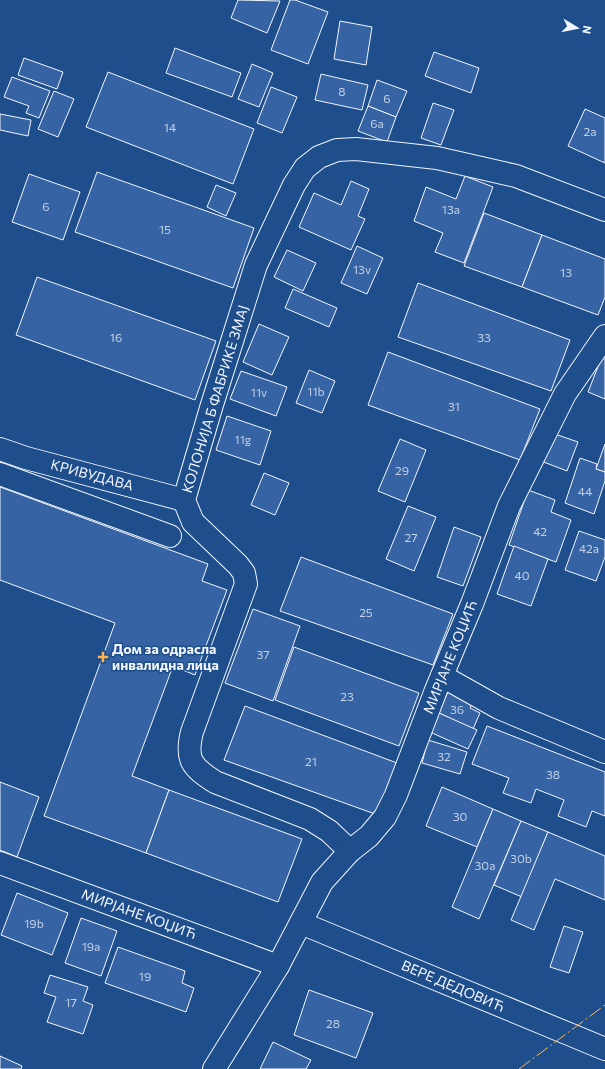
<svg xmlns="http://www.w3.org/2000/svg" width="605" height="1069" viewBox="0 0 605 1069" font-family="Commissioner,sans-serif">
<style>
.building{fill:#3563a3;stroke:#f2f6ff}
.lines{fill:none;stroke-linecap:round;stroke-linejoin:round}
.minor-casing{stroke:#f2f6ff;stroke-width:24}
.minor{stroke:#1f4e8c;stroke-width:22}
.power{stroke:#ffb74d;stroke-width:1;stroke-dasharray:14 3 2 3;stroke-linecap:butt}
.poi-dot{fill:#ffb74d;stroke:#1f4e8c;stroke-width:1.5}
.labels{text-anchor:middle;stroke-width:3;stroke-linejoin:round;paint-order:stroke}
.number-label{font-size:12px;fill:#c3d1e8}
.street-label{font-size:14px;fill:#f2f6ff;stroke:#1f4e8c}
.poi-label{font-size:14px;font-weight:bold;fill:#f2f6ff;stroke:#1f4e8c;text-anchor:start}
</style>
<rect width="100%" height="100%" fill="#1f4e8c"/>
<!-- building -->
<g class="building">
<polygon points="238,0 280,1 267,33 231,18"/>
<polygon points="290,0 295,0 328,12 308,64 271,50"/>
<polygon points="340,21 372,27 366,65 334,59"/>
<polygon points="175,48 241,73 232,97 166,73"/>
<polygon points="434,52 479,68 471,93 425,76"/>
<polygon points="24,58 63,72 57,89 18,75"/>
<polygon points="252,64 273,73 259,107 238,99"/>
<polygon points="108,72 254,129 233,184 86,127"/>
<polygon points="321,74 368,85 362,110 315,100"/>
<polygon points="12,77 50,91 39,118 26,113 29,106 4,97"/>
<polygon points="377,80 407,91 396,117 368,106"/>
<polygon points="271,87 297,97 282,133 257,123"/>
<polygon points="54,91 74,99 58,137 38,129"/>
<polygon points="433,103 454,110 441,145 421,138"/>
<polygon points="368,106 396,117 387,142 358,131"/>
<polygon points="585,109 605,118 605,163 568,146"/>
<polygon points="0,114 31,120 28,136 0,130"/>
<polygon points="97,172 254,228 233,288 75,232"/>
<polygon points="29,174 80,192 63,240 12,222"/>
<polygon points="465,176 493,187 464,263 435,252 443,233 414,221 426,187 456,199"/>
<polygon points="351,181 369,189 358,216 365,219 351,250 299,227 314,193 341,205"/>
<polygon points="216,185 236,193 226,216 207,207"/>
<polygon points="484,213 542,235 522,287 464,266"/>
<polygon points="542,235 605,259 605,297 598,315 522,287"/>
<polygon points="357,246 383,258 367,294 341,283"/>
<polygon points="287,250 316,263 303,291 274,277"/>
<polygon points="37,277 216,341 195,400 16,335"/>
<polygon points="418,283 570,340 551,391 398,337"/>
<polygon points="293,289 337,308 329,327 285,308"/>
<polygon points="259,324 289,337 272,375 243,362"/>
<polygon points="605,349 605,399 588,392"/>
<polygon points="388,352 540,409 520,460 368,405"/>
<polygon points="309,370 335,381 322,413 296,403"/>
<polygon points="241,371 287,387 276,416 230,399"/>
<polygon points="227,416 271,431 260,465 216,450"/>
<polygon points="552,433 578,442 567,471 541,461"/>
<polygon points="400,439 426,450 405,502 378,491"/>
<polygon points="605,444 605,472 596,469"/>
<polygon points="580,458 597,464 596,469 605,472 605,481 594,514 565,503"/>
<polygon points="264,473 289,483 275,515 251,505"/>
<polygon points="0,487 208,564 202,581 227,590 195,675 173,666 132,776 169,790 146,853 44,816 115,623 0,580"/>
<polygon points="528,490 555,500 551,512 571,520 556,562 509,545"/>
<polygon points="408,506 436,517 414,571 386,559"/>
<polygon points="454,527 481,537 463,586 437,577"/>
<polygon points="579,531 605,540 605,557 596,581 565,570"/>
<polygon points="514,546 548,559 531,606 497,594"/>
<polygon points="301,557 453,614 433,665 280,611"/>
<polygon points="253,609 300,626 273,701 225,683"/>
<polygon points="294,647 419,693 399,746 275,700"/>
<polygon points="449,689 473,700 470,708 480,713 473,729 439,713"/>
<polygon points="245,706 397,763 378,815 224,760"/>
<polygon points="439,713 477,730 468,749 430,732"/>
<polygon points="487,726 605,772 605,816 592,811 586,827 558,816 564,800 536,789 531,803 503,793 509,778 472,764"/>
<polygon points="428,740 467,752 460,774 422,763"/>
<polygon points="0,782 39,797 17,857 0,850"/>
<polygon points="442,787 493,809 477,847 426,826"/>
<polygon points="169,790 302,839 278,902 146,853"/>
<polygon points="493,809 521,821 479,919 452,907"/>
<polygon points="521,821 548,832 522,897 494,885"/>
<polygon points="548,832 605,856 605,900 555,879 534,930 511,920"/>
<polygon points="17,893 68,913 52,955 1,935"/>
<polygon points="81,918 117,931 101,976 65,963"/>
<polygon points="564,926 583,932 569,973 550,967"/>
<polygon points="118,947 185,971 182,983 194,988 186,1012 105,983"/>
<polygon points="50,975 88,987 83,1001 93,1005 83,1034 47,1022 56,997 44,993"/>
<polygon points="309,990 373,1013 356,1058 294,1035"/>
<polygon points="273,1042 311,1060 306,1069 260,1069"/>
<polygon points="0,1056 22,1066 21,1069 0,1069"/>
</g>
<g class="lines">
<defs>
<g id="minor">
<polyline points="0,449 26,458 184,500"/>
<polyline points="0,474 170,536"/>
<polyline points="442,676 499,708 605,752"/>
<path d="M350,851L329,831L310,819L215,782C192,767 185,760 192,732L246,584L244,573L238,565L193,522L184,500L211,408L256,265L294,185L305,168L319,157L337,150L356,149L437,158L516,176L605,210"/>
<polyline points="0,863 278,966"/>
<polyline points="301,923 605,1049"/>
<polyline points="214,1069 278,966 322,882 350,851 369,836 385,817 396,795 436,690 472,604 509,506 565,394 605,336"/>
</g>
</defs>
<!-- minor casing -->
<use href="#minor" class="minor-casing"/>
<!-- minor -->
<use href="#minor" class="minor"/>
<!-- power -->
<polyline class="power" points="519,1069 605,1005"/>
</g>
<!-- markers -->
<path class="poi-dot" d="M101 651h4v4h4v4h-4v4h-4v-4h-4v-4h4z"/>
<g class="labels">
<!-- number labels -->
<g class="number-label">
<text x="342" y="96">8</text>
<text x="387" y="103">6</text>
<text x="377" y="128">6a</text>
<text x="170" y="132">14</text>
<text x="590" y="136">2a</text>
<text x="46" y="211">6</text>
<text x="451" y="214">13a</text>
<text x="165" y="234">15</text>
<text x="362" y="274">13v</text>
<text x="566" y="277">13</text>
<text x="116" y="342">16</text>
<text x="484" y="342">33</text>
<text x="316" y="396">11b</text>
<text x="259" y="397">11v</text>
<text x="454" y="411">31</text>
<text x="243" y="444">11g</text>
<text x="402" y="475">29</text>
<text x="585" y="496">44</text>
<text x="540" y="536">42</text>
<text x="411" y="542">27</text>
<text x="589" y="553">42a</text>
<text x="522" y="580">40</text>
<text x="366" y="617">25</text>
<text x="263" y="659">37</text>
<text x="347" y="701">23</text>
<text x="457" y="714">36</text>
<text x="444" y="761">32</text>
<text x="311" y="766">21</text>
<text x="553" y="779">38</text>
<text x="460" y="821">30</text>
<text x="521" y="863">30b</text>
<text x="485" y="870">30a</text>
<text x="34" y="928">19b</text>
<text x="91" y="951">19a</text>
<text x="145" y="981">19</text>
<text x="71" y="1007">17</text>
<text x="333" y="1028">28</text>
</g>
<!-- street labels -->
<g class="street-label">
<text transform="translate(215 399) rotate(-73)" y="5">КОЛОНИЈА Б ФАБРИКЕ ЗМАЈ</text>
<text transform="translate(92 475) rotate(15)" y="5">КРИВУДАВА</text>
<text transform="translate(450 657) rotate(-68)" y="5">МИРЈАНЕ КОЏИЋ</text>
<text transform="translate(139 914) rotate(20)" y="5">МИРЈАНЕ КОЏИЋ</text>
<text transform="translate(453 986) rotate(23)" y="5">ВЕРЕ ДЕДОВИЋ</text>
</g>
<!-- poi labels -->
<g class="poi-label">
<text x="112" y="654">Дом за одрасла<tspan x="112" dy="16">инвалидна лица</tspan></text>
</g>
</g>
<!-- north arrow -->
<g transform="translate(577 28) rotate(100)" stroke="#1f4e8c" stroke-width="3" paint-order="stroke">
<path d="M0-3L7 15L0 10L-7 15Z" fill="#f2f6ff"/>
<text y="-6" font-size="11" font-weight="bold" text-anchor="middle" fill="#f2f6ff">N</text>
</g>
</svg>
